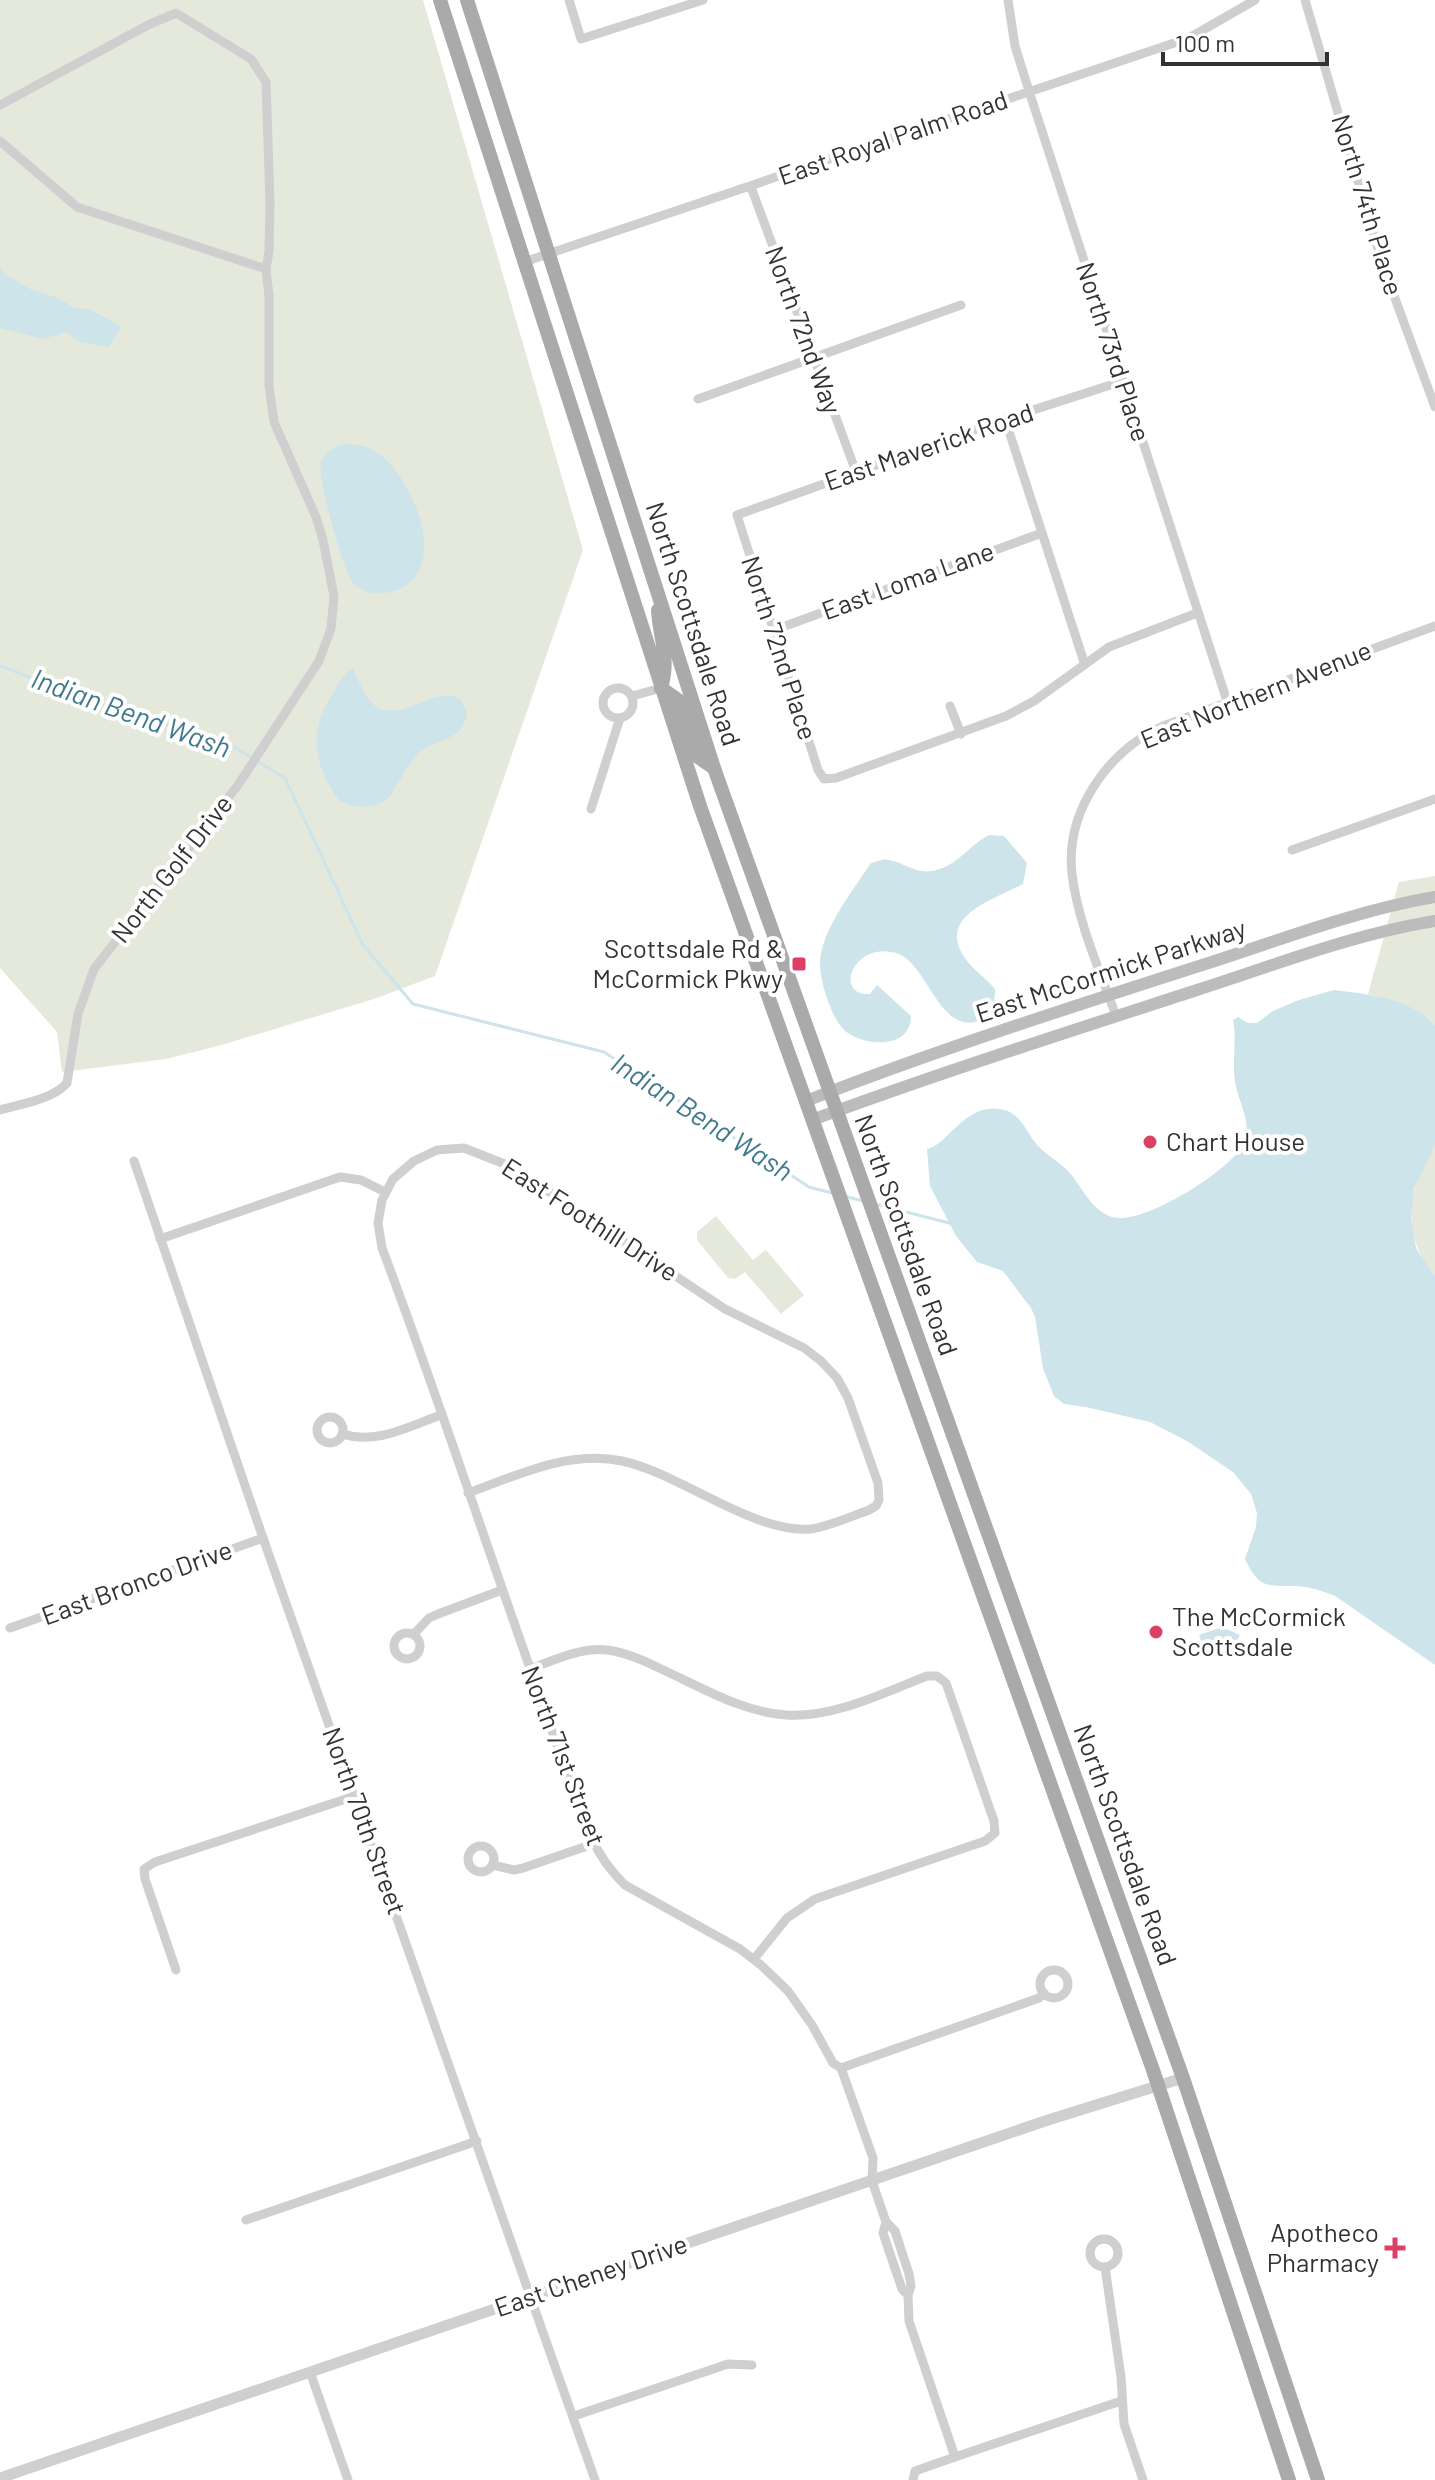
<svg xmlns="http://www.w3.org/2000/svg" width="1435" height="2480" viewBox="0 0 1435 2480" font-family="Barlow,sans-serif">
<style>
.green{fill:#e4e9dc}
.water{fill:#cce4ea}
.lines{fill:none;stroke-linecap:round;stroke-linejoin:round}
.stream{stroke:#cce4ea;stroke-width:3}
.minor{stroke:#cfcfcf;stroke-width:9}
.tertiary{stroke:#cfcfcf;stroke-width:11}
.secondary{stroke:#bcbcbc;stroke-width:12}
.primary{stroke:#aaa;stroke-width:14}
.poi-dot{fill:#dd4065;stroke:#fff;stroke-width:3}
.labels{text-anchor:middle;stroke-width:8;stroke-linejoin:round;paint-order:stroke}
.street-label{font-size:26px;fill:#323232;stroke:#fff}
.poi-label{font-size:26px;fill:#323232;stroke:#fff;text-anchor:end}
.water-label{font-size:28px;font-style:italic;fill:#407a8c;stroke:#fff}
</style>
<rect width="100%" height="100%" fill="#fff"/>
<!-- green -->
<g class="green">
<polygon points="0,0 423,0 583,550 435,976 374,999 218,1046 166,1059 62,1072 57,1032 0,968"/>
<path d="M1435,876V1025C1417,1006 1392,1000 1368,994L1399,882Z"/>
<path d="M1435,1144V1277C1400,1234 1407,1189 1435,1144Z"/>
<polygon points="716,1216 753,1260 766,1250 804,1295 781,1314 745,1272 735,1279 728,1278 697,1240 697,1232"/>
</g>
<!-- water -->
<g class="water">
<polygon points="0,268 5,274 30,289 58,298 74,308 89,309 121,326 109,347 80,342 66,332 43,339 0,328"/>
<path d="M344,444C354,444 364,445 373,450C408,470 445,550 410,583C396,595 367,598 354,584C344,574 316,475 321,462C325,452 334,446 344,444Z"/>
<path d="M353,669L365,695L378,709C412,718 435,685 460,699L467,713C463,743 434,737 417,755C406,767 399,783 389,797C375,810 355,809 339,800C313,764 308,731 333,693C338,684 344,673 353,669Z"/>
<path d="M989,835L1004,836L1027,863L1023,884C993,900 936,916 965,958C972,969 986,978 995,989C995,1002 993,1015 980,1020C941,1037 928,966 899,954C854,938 832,997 870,994L877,985L911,1016C911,1050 863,1047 844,1030C831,1018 819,978 820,961C822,929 854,889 871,863C876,862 884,858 889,860C903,862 916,874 931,871C956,868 968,846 989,835Z"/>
<path d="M1334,990C1369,994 1410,998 1435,1025V1144L1414,1189L1411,1218L1416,1248L1435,1277V1665L1335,1596C1323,1591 1310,1587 1297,1586C1268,1586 1259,1589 1245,1559L1256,1527L1257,1513L1251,1494L1233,1472L1187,1441L1150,1422L1086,1407L1064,1404L1054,1396L1043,1368L1035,1317L1031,1308L1003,1271L977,1262L956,1236L930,1186L927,1149C947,1146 964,1104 999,1109C1021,1111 1025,1132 1038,1146C1046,1154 1057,1161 1066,1169C1082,1185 1089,1209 1112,1217C1141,1227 1234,1169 1245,1141C1252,1122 1237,1099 1235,1081C1232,1063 1237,1035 1233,1020L1238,1017L1248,1023H1257L1273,1011L1299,1000Z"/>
<polygon points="1222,1627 1240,1635 1233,1648 1221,1642 1216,1655 1205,1650 1199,1635"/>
</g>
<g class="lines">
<!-- stream -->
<g class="stream">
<polyline points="0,666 122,712 222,740 251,757"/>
<polyline points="257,761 285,778 363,945 413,1004 604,1052 809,1187 832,1193"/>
<polyline points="844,1196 863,1201"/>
<polyline points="875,1204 953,1224"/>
</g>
<!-- minor -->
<g class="minor">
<polyline points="569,0 581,39 703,0"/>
<polyline points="1008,0 1015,46 1029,91 1227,701"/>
<polyline points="1305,0 1382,263 1435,407"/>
<polyline points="0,105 148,25 176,13 251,59 266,82 270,204 269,251 266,269"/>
<path d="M0,141L77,207L266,269L269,296V386L274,422L316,517L323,540L334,596L331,629L319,661L238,785L94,969L78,1014L67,1083C52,1100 20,1104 0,1110"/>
<polyline points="751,187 856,472"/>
<polyline points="524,262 1189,38 1255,0"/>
<polyline points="1123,381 1005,419 737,515 818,770 824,779 836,778 1006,716 1034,701 1109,647 1197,613"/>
<polyline points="698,399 961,305"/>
<polyline points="1005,419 1084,662"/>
<polyline points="774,630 1042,533"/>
<circle cx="618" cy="703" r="15"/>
<polyline points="632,696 661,688"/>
<polyline points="950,706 961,734"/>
<polyline points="591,809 620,718"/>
<polyline points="1292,850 1435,799"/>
<path d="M1116,1016C1100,971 1078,923 1072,874C1065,811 1108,751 1163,726L1435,626"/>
<polyline points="134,1161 263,1538 595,2480"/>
<polyline points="160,1239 340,1177 361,1180 385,1192"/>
<circle cx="330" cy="1430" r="13"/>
<path d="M343,1434C376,1445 409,1426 441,1415"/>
<path d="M468,1493C518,1475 568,1450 622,1461C679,1473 754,1534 811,1529C830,1526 850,1517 869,1510L876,1506L879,1500L878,1483L848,1398L837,1378L821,1361L804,1348L725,1309L512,1167L464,1148L437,1150L414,1161L393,1179L382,1200L378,1223L382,1248C435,1388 481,1530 531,1671C542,1704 554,1736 565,1768C580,1811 591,1853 625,1885L740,1949L762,1966L788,1991L812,2025L833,2063L841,2068L873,2158L872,2181L886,2222L895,2231L909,2274L911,2286L908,2295L909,2321L955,2457L915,2471L913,2480"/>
<polyline points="10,1628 263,1538"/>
<circle cx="407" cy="1646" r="13"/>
<polyline points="414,1634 429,1618 438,1614 502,1590"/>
<path d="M530,1669C554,1660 581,1647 607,1650C625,1652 643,1660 659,1668C699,1686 741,1712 786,1715C834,1718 883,1693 927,1676H937L946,1683L994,1821L995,1833L985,1841L815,1899L787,1918L754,1959"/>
<circle cx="481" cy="1859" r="13"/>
<polyline points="493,1865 514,1870 523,1868 593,1844"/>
<polyline points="176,1970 145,1879 144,1869 155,1862 355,1796"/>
<circle cx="1054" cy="1984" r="14"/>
<polyline points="841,2068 1039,1998 1044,1993"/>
<polyline points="246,2220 477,2141"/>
<polyline points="886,2222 883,2233 902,2289 908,2295"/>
<circle cx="1104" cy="2253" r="14"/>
<polyline points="1105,2267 1121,2377 1124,2424 1143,2480"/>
<polyline points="310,2372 348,2480"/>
<polyline points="574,2416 728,2364 752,2365"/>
<polyline points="955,2457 1121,2401"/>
</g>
<!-- tertiary -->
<polyline class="tertiary" points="0,2478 1048,2120 1183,2078"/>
<!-- secondary -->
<g class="secondary">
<path d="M806,1101C934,1051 1065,1009 1196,967C1275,942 1353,911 1435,897"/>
<path d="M812,1120C939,1073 1068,1032 1197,990C1275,965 1354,934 1435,921"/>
</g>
<!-- primary -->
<g class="primary">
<polyline points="440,0 700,806 1153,2070 1289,2480"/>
<polyline points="467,0 714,768 1183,2078 1318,2480"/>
<path d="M658,610C660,641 670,658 661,688"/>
<polyline points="661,688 678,700 698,757 714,768"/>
</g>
</g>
<!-- markers -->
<g class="poi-dot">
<rect x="791" y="956" width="16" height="16" rx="4"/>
<circle cx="1150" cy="1142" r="8"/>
<circle cx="1156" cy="1632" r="8"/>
<path d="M1391 2236h8v8h8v8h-8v8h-8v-8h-8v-8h8z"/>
</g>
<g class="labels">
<!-- street labels -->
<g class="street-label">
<text transform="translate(893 138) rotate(-19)" y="9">East Royal Palm Road</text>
<text transform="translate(1367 205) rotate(73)" y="9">North 74th Place</text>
<text transform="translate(803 330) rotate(70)" y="9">North 72nd Way</text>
<text transform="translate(1113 352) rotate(72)" y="9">North 73rd Place</text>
<text transform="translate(929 447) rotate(-19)" y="9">East Maverick Road</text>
<text transform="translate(908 581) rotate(-20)" y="9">East Loma Lane</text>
<text transform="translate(693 624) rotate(72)" y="9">North Scottsdale Road</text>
<text transform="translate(779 648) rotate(72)" y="9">North 72nd Place</text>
<text transform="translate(1256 695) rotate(-22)" y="9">East Northern Avenue</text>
<text transform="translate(172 869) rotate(-52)" y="9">North Golf Drive</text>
<text transform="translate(1111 971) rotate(-18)" y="9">East McCormick Parkway</text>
<text transform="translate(590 1220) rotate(33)" y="9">East Foothill Drive</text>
<text transform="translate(906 1235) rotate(70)" y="9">North Scottsdale Road</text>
<text transform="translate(137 1583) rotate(-20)" y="9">East Bronco Drive</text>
<text transform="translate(563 1756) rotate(69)" y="9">North 71st Street</text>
<text transform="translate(364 1821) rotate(70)" y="9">North 70th Street</text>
<text transform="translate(1125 1845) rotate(70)" y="9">North Scottsdale Road</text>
<text transform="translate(591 2276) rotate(-19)" y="9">East Cheney Drive</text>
</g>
<!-- poi labels -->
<g class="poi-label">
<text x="783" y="958">Scottsdale Rd &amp;<tspan x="783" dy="30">McCormick Pkwy</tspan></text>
<text x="1166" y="1151" text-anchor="start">Chart House</text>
<text x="1172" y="1626" text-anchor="start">The McCormick<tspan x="1172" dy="30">Scottsdale</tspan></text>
<text x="1379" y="2242">Apotheco<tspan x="1379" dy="30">Pharmacy</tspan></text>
</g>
<!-- water labels -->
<g class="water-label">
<text transform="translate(131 713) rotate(20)" y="10">Indian Bend Wash</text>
<text transform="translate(702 1117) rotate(33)" y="10">Indian Bend Wash</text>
</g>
</g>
<!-- scale -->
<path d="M1163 52v12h164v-12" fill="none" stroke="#323232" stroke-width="4"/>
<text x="1175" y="52" font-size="24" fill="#323232" stroke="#ffffff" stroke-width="6" paint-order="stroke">100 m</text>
</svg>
